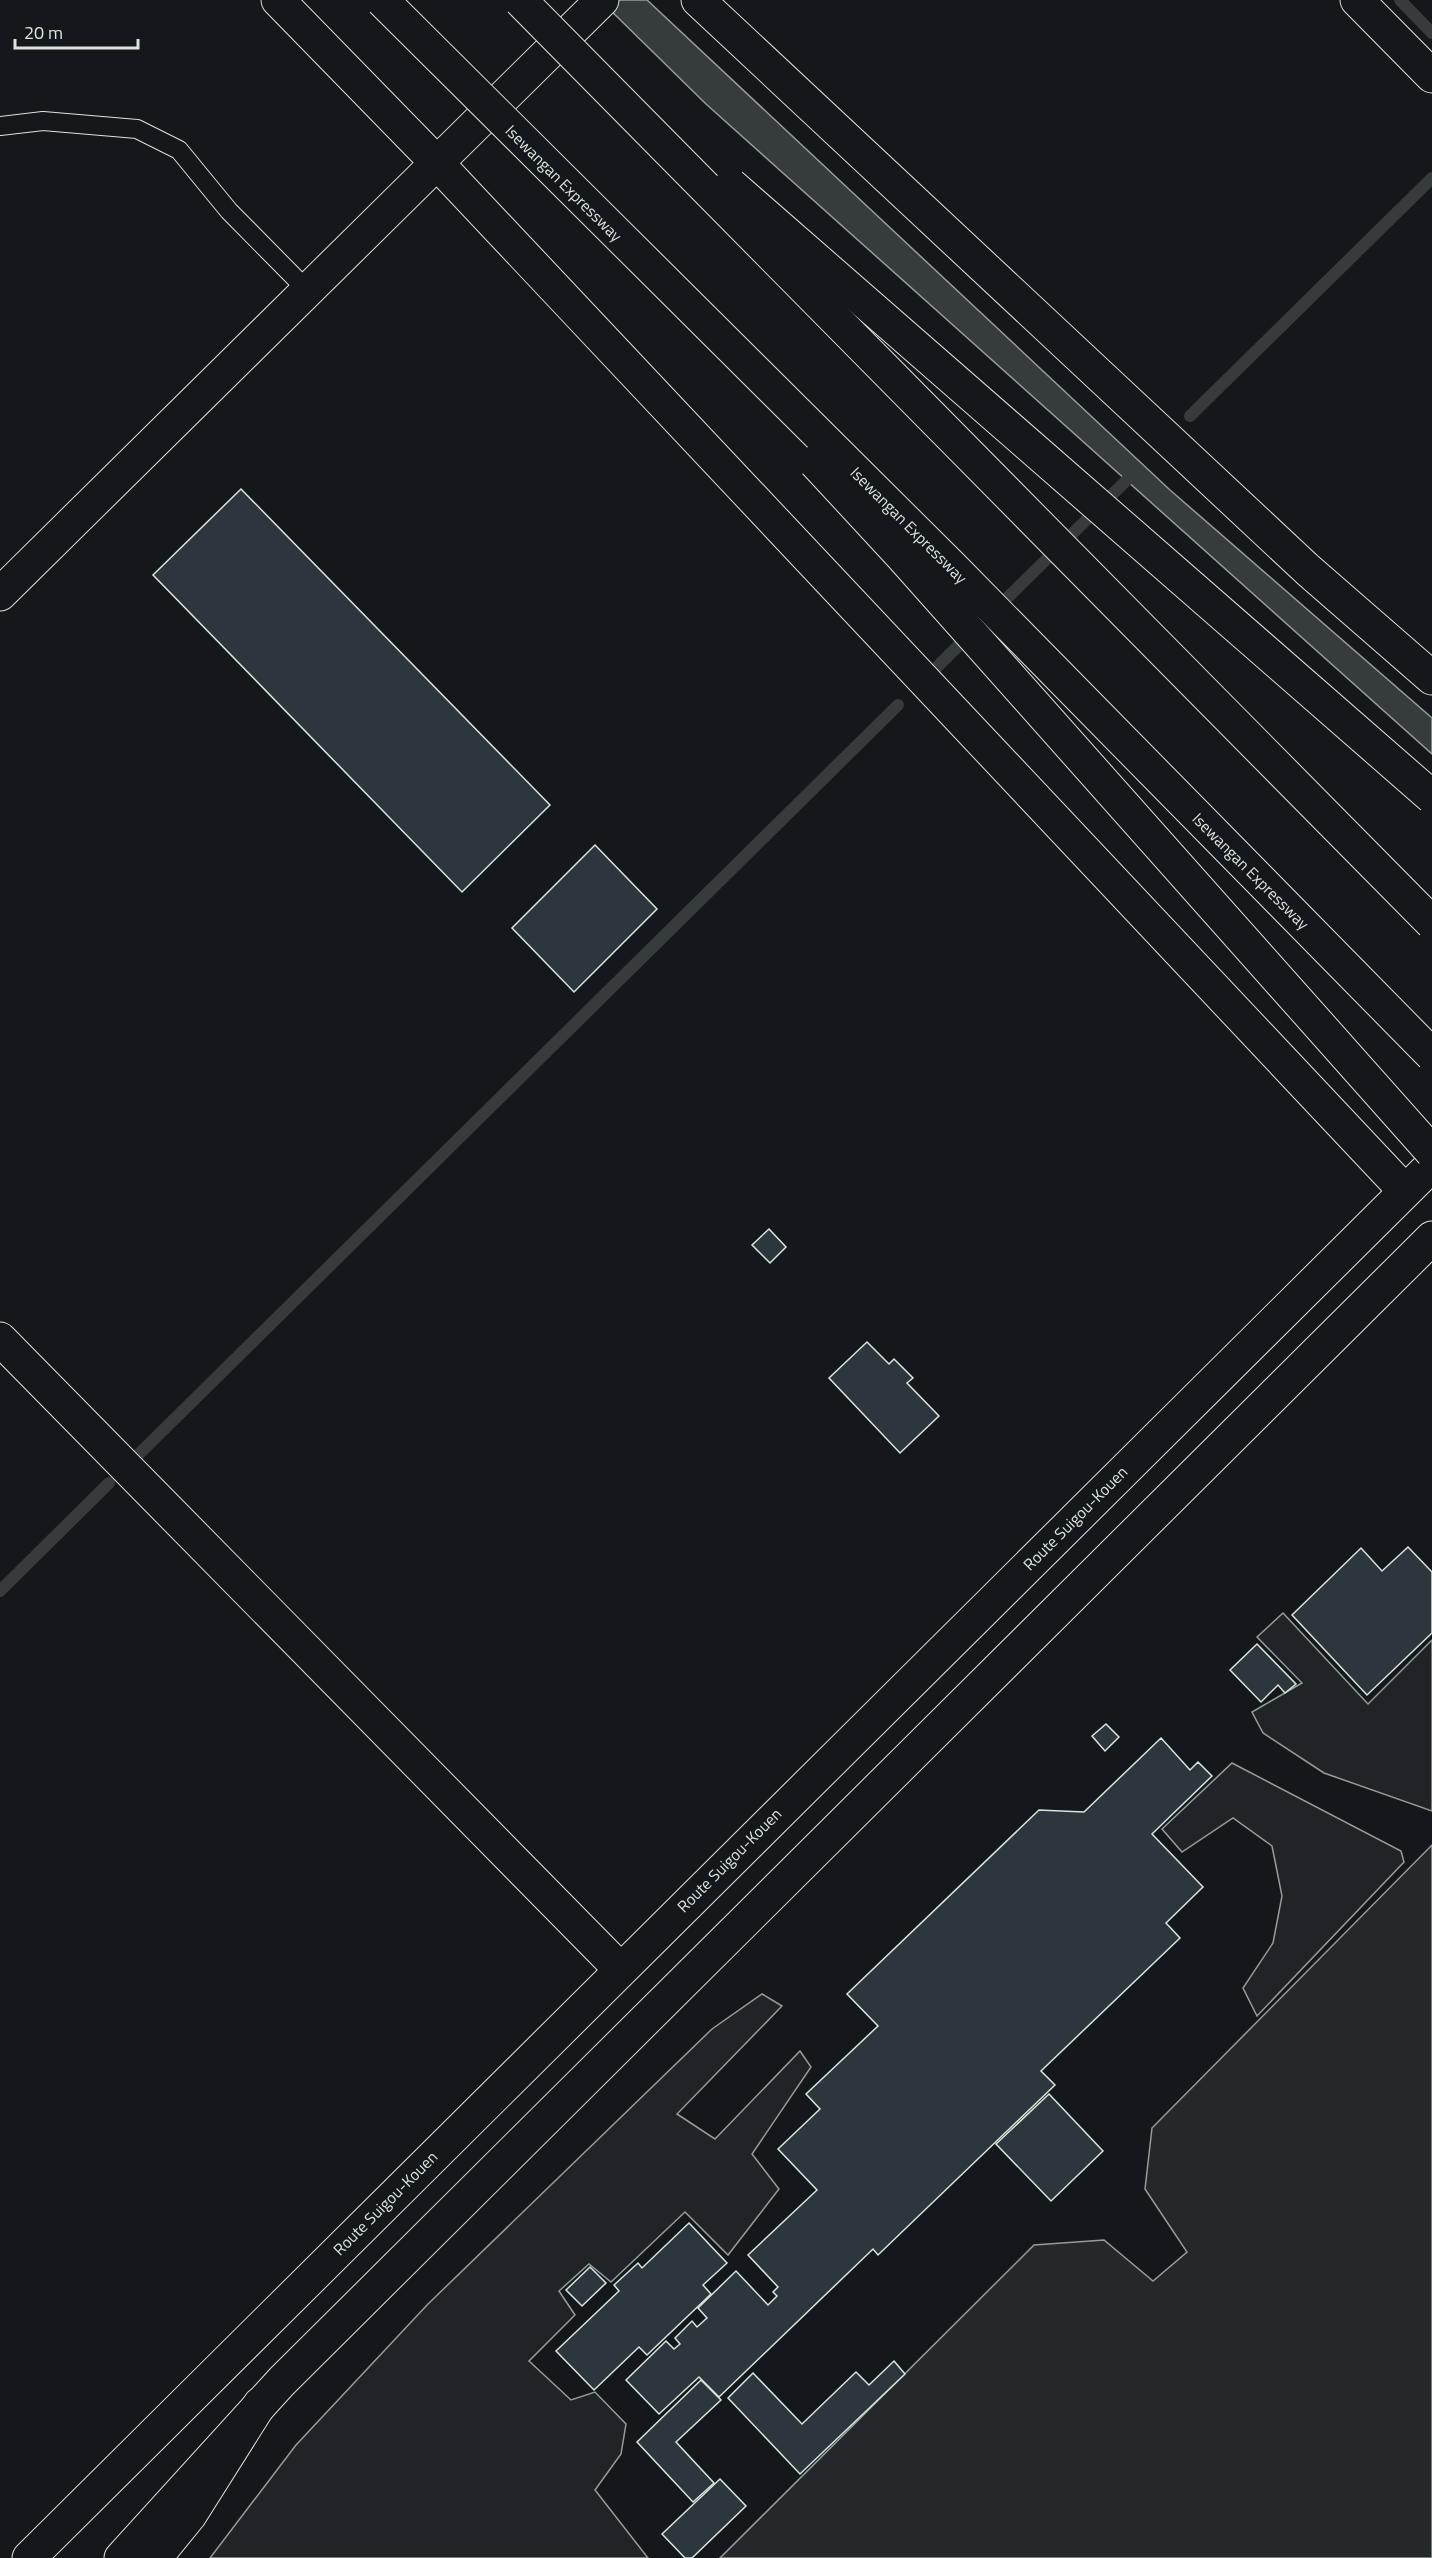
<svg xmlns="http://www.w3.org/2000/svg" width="1432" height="2558" viewBox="0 0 1432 2558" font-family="'Titillium Web',sans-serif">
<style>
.green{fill:#202428;stroke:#939e99;stroke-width:1.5}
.parking{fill:#24282b;stroke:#939e99;stroke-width:1.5}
.water{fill:#363b3e;stroke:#939e99;stroke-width:1.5}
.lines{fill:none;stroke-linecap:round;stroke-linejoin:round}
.stream{stroke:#363b3e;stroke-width:12}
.building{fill:#2c363c;stroke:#d8e6dc;stroke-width:1.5}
.service-casing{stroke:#d8e6dc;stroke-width:20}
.minor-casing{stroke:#d8e6dc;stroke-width:35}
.primary-casing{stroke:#d8e6dc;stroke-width:35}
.motorway-casing{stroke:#d8e6dc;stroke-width:35}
.service{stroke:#14181c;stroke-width:18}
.minor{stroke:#14181c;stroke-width:33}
.primary{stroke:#14181c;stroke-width:33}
.motorway{stroke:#14181c;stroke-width:33}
.motorway-bridge-casing{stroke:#d8e6dc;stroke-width:35;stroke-linecap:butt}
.motorway-bridge{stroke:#14181c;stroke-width:33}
.labels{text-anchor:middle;stroke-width:4.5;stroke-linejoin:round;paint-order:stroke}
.street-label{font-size:16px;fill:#d8e6dc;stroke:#14181c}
</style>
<rect width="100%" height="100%" fill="#14181c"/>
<!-- green -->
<g class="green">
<polygon points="1283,1613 1368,1704 1432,1640 1432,1811 1324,1773 1263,1733 1252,1712 1302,1683 1257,1637"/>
<polygon points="1232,1763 1401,1851 1404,1862 1257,2016 1243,1988 1273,1943 1282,1896 1272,1846 1233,1818 1182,1852 1162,1829"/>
<polygon points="762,1994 782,2006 677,2114 715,2139 800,2051 811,2067 752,2154 779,2189 728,2255 685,2212 611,2282 589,2264 559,2291 575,2315 529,2361 571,2400 595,2392 626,2424 621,2454 595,2490 648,2558 210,2558 296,2445 428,2304 712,2029"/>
</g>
<!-- parking -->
<polygon class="parking" points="1432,1845 1432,2558 720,2558 1034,2245 1104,2240 1153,2281 1187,2252 1145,2189 1152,2128"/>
<!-- water -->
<polygon class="water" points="600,0 647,0 1170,490 1432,718 1432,754 706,104"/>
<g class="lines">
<!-- stream -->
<g class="stream">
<polyline points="1400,0 1432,33"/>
<polyline points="1190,416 1432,178"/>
<polyline points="995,610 1135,472"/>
<polyline points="936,668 969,635"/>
<polyline points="138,1455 898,705"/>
<polyline points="0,1591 109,1483"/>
</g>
</g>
<!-- building -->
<g class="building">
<polygon points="241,489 550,805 462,892 153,575"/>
<polygon points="595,845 657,909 574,992 512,928"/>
<polygon points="769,1229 786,1247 770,1263 752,1245"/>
<polygon points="867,1342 889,1364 894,1359 913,1378 907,1383 939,1416 900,1453 829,1378"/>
<polygon points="1408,1547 1432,1572 1432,1633 1367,1695 1292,1615 1361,1548 1382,1571"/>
<polygon points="1257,1644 1296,1684 1285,1693 1278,1685 1261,1702 1230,1670"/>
<polygon points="1106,1724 1119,1737 1105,1751 1092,1736"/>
<polygon points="1161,1738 1190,1770 1198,1762 1212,1776 1152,1834 1203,1887 1166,1923 1180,1938 1041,2071 1055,2085 878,2255 873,2249 719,2397 699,2377 659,2414 626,2380 666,2341 674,2349 680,2344 675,2338 692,2321 697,2327 707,2318 698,2308 736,2271 768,2305 777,2296 773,2292 778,2287 748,2255 817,2190 778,2149 820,2109 806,2094 878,2026 847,1994 1039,1810 1084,1812"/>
<polygon points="1049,2094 1103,2151 1051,2201 996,2144"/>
<polygon points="689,2223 727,2263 703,2285 711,2294 647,2355 639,2347 594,2390 556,2351 619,2291 614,2285 638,2263 642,2268"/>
<polygon points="590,2267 606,2283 582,2306 566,2290"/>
<polygon points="894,2361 905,2374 800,2474 728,2398 753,2373 802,2424 856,2372 869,2385"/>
<polygon points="701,2380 721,2400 676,2442 714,2483 693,2502 637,2442"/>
<polygon points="720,2479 746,2506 692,2558 685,2558 662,2534"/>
</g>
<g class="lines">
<defs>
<polyline id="service" points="0,126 43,121 137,129 179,150 229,211 308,291"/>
<g id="minor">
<polyline points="278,0 438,164 1405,1191"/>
<polyline points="698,0 1308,570 1432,678"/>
<polyline points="1357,0 1432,76"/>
<polyline points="0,594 602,0"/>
<polyline points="0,1339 620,1969"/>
</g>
<g id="primary">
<polyline points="29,2558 1432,1165"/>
<polyline points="121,2558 282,2381 1432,1238"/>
</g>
<polyline id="motorway" points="155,2558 190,2515 260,2404"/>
</defs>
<!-- service casing -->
<use href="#service" class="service-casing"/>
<!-- minor casing -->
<use href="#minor" class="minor-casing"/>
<!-- primary casing -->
<use href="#primary" class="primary-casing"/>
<!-- motorway casing -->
<use href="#motorway" class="motorway-casing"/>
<!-- service -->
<use href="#service" class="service"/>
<!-- minor -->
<use href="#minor" class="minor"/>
<!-- primary -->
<use href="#primary" class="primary"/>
<!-- motorway -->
<use href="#motorway" class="motorway"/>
<defs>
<g id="motorway-bridge">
<polyline points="382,0 953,568 1432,1055"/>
<polyline points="520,0 1432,923"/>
<polyline points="731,185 1432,797"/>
<polyline points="815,462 902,556 1432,1152"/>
</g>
</defs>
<!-- motorway-bridge casing -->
<use href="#motorway-bridge" class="motorway-bridge-casing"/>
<!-- motorway-bridge -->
<use href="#motorway-bridge" class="motorway-bridge"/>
</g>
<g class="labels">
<!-- street labels -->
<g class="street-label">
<text transform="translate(564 183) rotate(45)" y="6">Isewangan Expressway</text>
<text transform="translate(909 525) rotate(45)" y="6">Isewangan Expressway</text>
<text transform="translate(1251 871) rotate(45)" y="6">Isewangan Expressway</text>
<text transform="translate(1075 1518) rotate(-45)" y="6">Route Suigou-Kouen</text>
<text transform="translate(729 1860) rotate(-45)" y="6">Route Suigou-Kouen</text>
<text transform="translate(385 2203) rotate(-45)" y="6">Route Suigou-Kouen</text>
</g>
</g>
<!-- scale -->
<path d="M15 39v9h123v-9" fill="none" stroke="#d8e6dc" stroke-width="3"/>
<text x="24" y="39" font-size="18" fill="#d8e6dc" stroke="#14181c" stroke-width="4.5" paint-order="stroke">20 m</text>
</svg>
